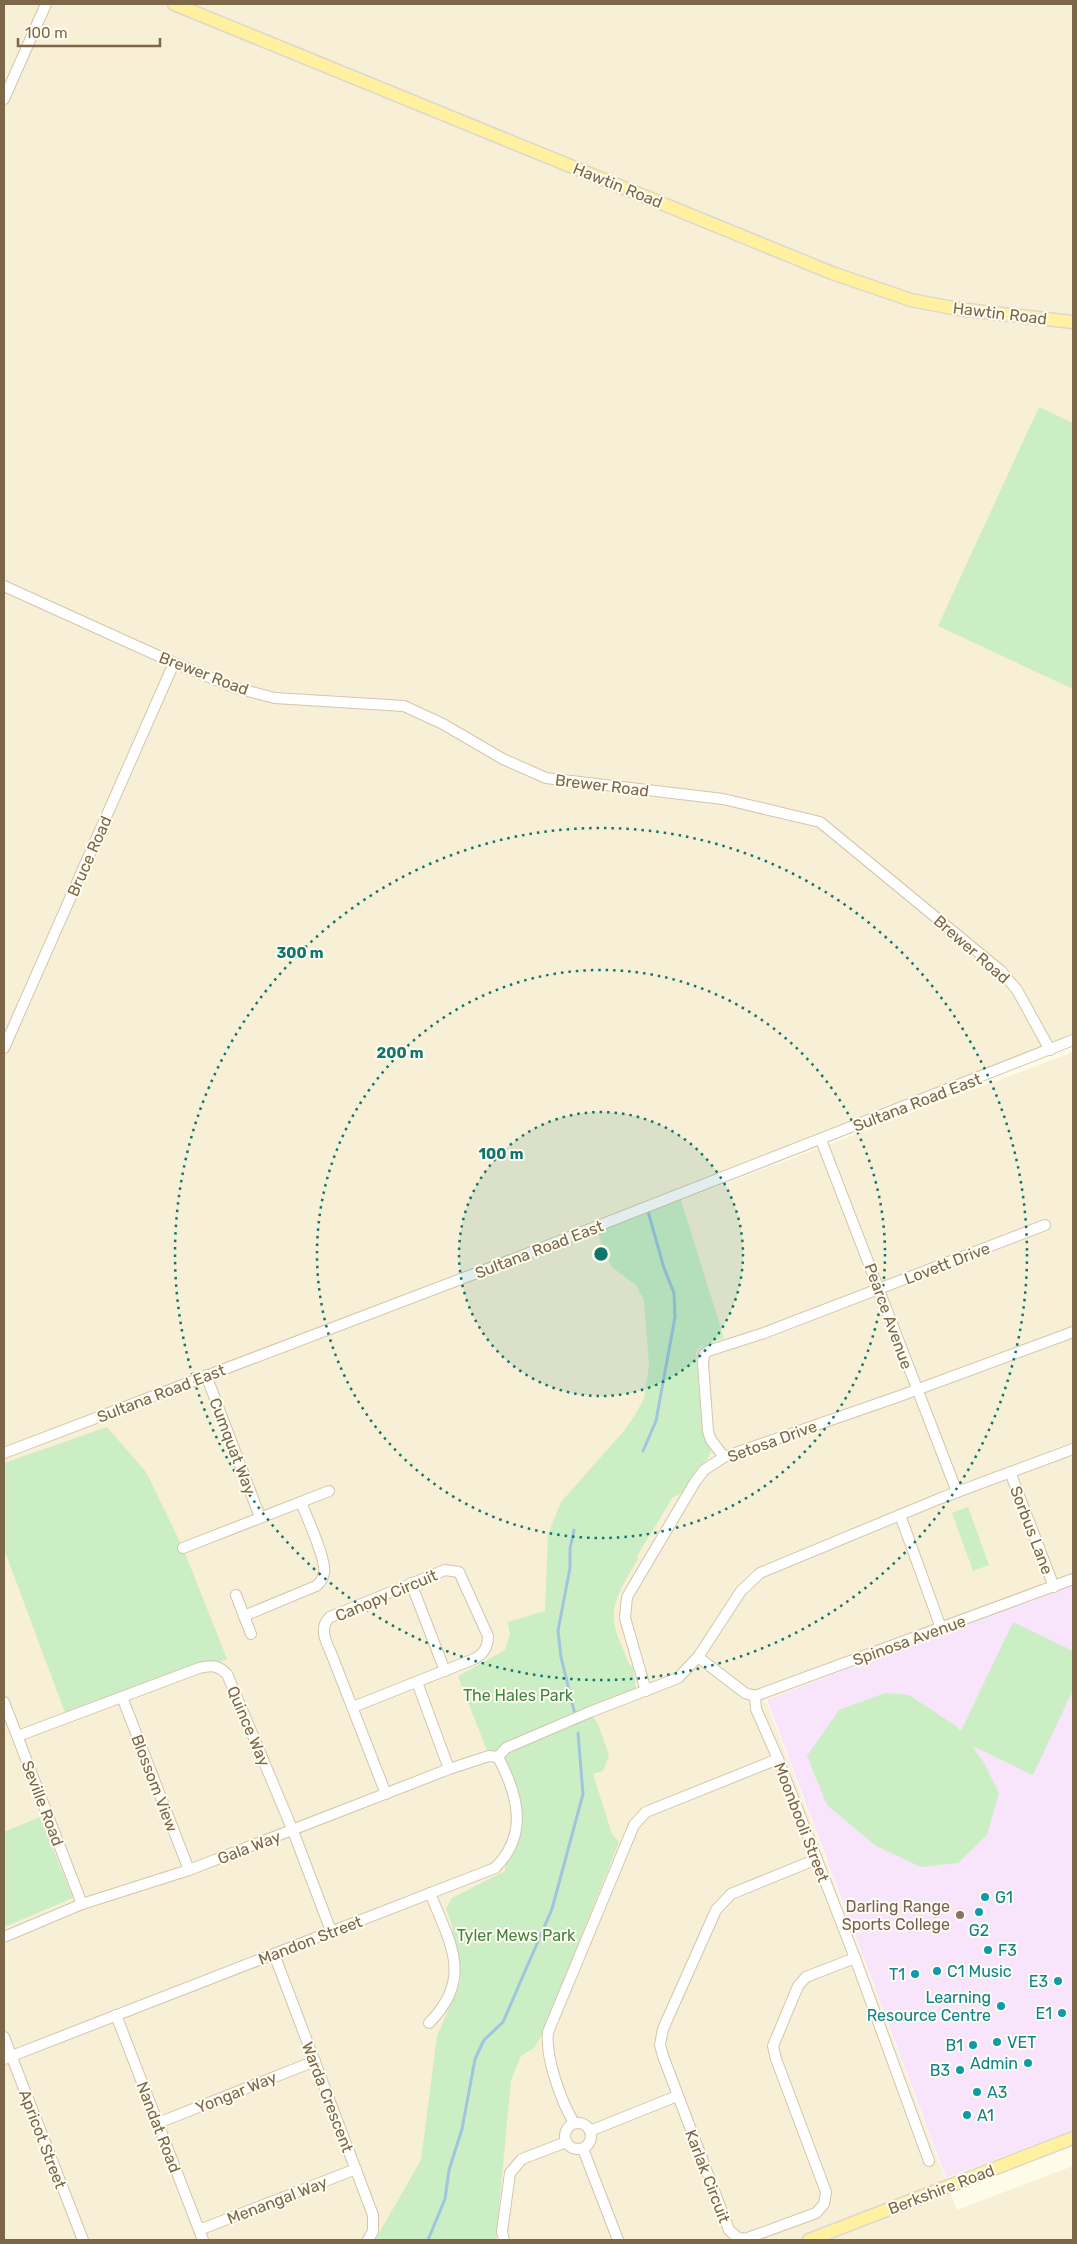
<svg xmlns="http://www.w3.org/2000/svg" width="1077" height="2244" viewBox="0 0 1077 2244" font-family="Rubik,sans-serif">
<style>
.residential{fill:#f7efd6}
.education{fill:#f8e5fb}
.green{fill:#cceec5}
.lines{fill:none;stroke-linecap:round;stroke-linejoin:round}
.stream{stroke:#9fc6de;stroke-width:3}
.minor-casing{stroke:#d3c6ac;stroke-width:12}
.major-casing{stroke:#ddd7d0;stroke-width:15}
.minor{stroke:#fff;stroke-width:10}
.major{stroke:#fff19f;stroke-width:12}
.ring{fill:none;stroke:#0f766e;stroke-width:2.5;stroke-dasharray:2.5 5}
.culture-dot{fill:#0f9aa8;stroke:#fffdf1;stroke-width:2}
.education-dot{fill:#8d6e63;stroke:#fffdf1;stroke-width:2}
.labels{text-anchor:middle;stroke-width:4;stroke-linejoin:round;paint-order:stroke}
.street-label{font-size:16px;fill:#7c6749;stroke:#fffdf1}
.park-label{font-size:16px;fill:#43833f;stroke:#fffdf1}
.culture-label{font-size:16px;fill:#0d838f;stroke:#fffdf1;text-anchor:end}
.education-label{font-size:16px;fill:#785e54;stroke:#fffdf1;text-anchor:end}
.centre{fill:#0f766e;stroke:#fffdf1;stroke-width:2.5}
.ring-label{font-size:15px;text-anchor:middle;font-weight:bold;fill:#0f766e;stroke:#fffdf1;stroke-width:4;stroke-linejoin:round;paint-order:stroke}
</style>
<rect width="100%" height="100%" fill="#fefbe9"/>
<!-- residential -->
<polygon class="residential" points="4,4 1073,4 1073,1040 127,1410 1073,1052 1073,1580 732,1713 766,1701 957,2210 1073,2166 1073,2240 4,2240"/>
<!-- education -->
<polygon class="education" points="1073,1580 1073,2130 946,2178 767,1700"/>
<!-- green -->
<g class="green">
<polygon points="1039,407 1073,423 1073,689 938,626"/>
<path d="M679,1194L724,1338L700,1347L696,1353L702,1428L711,1450L709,1456L682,1494L673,1497L637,1556L638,1559C628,1577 612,1598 614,1620C615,1634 624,1650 629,1664L633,1667L637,1695L590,1712L598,1724L609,1755L603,1771L593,1774L612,1834L619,1842L542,2035L534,2048L521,2056L511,2080L496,2239L375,2240L421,2160L437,2036L461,1981L452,1925L446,1909L452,1898L505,1871L506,1857L517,1828L503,1766L489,1756L458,1676L505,1650L510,1634L508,1622L545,1611L548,1534L561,1502L623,1432L635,1415L644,1398L649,1365L644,1300L636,1285L613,1268L604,1252L596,1227Z"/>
<polygon points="107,1427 146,1472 183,1548 227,1659 67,1718 4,1549 4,1463"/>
<polygon points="968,1507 989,1565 973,1571 952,1513"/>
<polygon points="1013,1622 1073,1651 1073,1690 1033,1775 972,1746 983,1761 999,1793 987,1835 958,1863 921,1867 876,1846 827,1805 807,1756 839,1710 885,1693 909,1695 956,1726 961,1731"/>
<polygon points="40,1817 73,1898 4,1927 4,1832"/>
</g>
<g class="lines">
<!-- stream -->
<g class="stream">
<polyline points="643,1451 656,1421 675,1317 674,1293 664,1268 647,1208"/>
<polyline points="574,1530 570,1549 570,1568 558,1631 561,1657 577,1723"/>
<polyline points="428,2240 445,2199 449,2170 462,2129 475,2059 484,2040 503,2022 552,1909 583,1794 578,1733"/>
</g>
<defs>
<g id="minor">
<polyline points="4,99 46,4"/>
<polyline points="4,586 174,663 236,688 275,698 404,706 443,724 503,759 546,778 723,799 820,822 1001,971 1017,990 1050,1050"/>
<polyline points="4,1048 174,663"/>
<polyline points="821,1140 957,1492"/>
<polyline points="206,1375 260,1517"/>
<polyline points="4,1453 516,1258 1073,1040"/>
<polyline points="724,1457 711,1440 708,1431 703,1363 704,1354 708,1351 764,1333 1045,1225"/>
<polyline points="1010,1472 1054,1587"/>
<polyline points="900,1515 941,1628"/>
<polyline points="183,1548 329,1491"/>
<polyline points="411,1583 445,1671"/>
<path d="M236,1595L244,1616L316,1586C321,1582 323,1579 324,1573C327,1560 306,1516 301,1502"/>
<polyline points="244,1616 251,1634"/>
<polyline points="698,1657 745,1693 755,1696"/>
<polyline points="417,1682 449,1769"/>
<polyline points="646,1691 625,1618 627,1597 695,1482 704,1470 724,1457 897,1397 1073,1332"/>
<polyline points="122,1697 189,1870"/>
<polyline points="4,1702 82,1904"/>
<path d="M353,1707L474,1659C484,1654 488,1647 488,1636L459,1572L445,1570L330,1617C317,1629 328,1645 333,1658L386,1794"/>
<path d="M18,1736L199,1668C211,1665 218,1665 227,1674L293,1831L331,1931"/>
<polyline points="817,1859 731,1894 716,1910 663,2029 660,2045 663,2056 729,2230 737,2237 745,2239 816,2213 824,2204 826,2192 776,2059 773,2046 798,1986 806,1977 855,1958"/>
<polyline points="4,1937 82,1904 189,1870 449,1769 489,1756 498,1757 506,1748 590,1712 678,1678 698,1657 741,1591 760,1573 941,1498 1073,1449"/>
<polyline points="274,1954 373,2215 373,2231 368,2240"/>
<polyline points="116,2015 203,2240"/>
<path d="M429,2023C474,1978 450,1943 430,1893"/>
<polyline points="4,2037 83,2240"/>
<path d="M4,2059L495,1868C529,1834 518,1795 498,1757"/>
<circle cx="578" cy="2136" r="13"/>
<polyline points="158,2123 315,2061"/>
<path d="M574,2123C561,2101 545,2057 548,2032L634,1825L646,1812L778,1759"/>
<polyline points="590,2131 677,2096"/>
<polyline points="583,2149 618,2240"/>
<polyline points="929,2161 855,1958 778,1759 756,1709 755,1696 1073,1579"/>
<polyline points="199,2230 356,2169"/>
<polyline points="504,2240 502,2232 510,2173 522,2159 566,2142"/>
</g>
<g id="major">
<polyline points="174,4 832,273 911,300 958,309 1073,322"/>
<polyline points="809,2240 1073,2138"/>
</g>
</defs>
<!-- minor casing -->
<use href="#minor" class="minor-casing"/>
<!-- major casing -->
<use href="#major" class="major-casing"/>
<!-- minor -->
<use href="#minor" class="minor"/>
<!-- major -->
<use href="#major" class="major"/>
</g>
<!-- distance rings -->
<circle cx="601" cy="1254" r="142" fill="#0f766e" fill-opacity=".12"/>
<g class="ring">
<circle cx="601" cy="1254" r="142"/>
<circle cx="601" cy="1254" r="284"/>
<circle cx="601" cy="1254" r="426"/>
</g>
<!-- markers -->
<g class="culture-dot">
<circle cx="985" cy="1897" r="5"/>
<circle cx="979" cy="1912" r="5"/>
<circle cx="988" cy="1950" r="5"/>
<circle cx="937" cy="1971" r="5"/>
<circle cx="915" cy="1974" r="5"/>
<circle cx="1058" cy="1981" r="5"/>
<circle cx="1001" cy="2006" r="5"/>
<circle cx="1062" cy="2013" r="5"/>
<circle cx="997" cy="2042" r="5"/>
<circle cx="973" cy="2045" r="5"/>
<circle cx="1028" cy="2063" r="5"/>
<circle cx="960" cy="2070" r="5"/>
<circle cx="977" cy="2092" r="5"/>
<circle cx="967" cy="2115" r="5"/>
</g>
<circle class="education-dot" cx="960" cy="1915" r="5"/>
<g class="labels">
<!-- street labels -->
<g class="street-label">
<text transform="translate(618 185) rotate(22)" y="6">Hawtin Road</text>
<text transform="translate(1000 313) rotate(7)" y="6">Hawtin Road</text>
<text transform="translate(204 673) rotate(21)" y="6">Brewer Road</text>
<text transform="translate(602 785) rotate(7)" y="6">Brewer Road</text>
<text transform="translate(89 856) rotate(-66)" y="6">Bruce Road</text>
<text transform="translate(972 949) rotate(41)" y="6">Brewer Road</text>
<text transform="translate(917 1102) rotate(-21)" y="6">Sultana Road East</text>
<text transform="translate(539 1249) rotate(-21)" y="6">Sultana Road East</text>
<text transform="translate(947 1263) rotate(-21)" y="6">Lovett Drive</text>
<text transform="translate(889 1316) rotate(70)" y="6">Pearce Avenue</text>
<text transform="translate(161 1393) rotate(-21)" y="6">Sultana Road East</text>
<text transform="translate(772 1441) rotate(-20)" y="6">Setosa Drive</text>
<text transform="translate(233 1446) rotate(69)" y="6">Cumquat Way</text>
<text transform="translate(1032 1530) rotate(69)" y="6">Sorbus Lane</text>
<text transform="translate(386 1595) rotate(-23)" y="6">Canopy Circuit</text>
<text transform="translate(909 1640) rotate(-20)" y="6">Spinosa Avenue</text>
<text transform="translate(249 1726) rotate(67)" y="6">Quince Way</text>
<text transform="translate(155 1783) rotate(69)" y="6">Blossom View</text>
<text transform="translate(43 1803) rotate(69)" y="6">Seville Road</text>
<text transform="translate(802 1822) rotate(69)" y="6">Moonbooli Street</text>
<text transform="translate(249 1847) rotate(-21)" y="6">Gala Way</text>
<text transform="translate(310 1940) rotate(-21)" y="6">Mandon Street</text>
<text transform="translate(236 2092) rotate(-22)" y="6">Yongar Way</text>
<text transform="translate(328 2097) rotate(69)" y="6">Warda Crescent</text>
<text transform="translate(159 2127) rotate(69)" y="6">Nandat Road</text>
<text transform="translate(43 2139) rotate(69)" y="6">Apricot Street</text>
<text transform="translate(708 2176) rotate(69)" y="6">Karlak Circuit</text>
<text transform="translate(941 2189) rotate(-21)" y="6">Berkshire Road</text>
<text transform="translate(277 2200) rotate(-21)" y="6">Menangal Way</text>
</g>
<!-- park labels -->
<g class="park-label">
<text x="518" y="1701">The Hales Park</text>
<text x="516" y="1941">Tyler Mews Park</text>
</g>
<!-- culture labels -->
<g class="culture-label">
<text x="995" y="1903" text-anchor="start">G1</text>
<text x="979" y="1936" text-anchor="middle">G2</text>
<text x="998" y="1956" text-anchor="start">F3</text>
<text x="947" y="1977" text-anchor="start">C1 Music</text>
<text x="905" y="1980">T1</text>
<text x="1048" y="1987">E3</text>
<text x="991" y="2003">Learning<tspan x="991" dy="18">Resource Centre</tspan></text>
<text x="1052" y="2019">E1</text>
<text x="1007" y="2048" text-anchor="start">VET</text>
<text x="963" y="2051">B1</text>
<text x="1018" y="2069">Admin</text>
<text x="950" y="2076">B3</text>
<text x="987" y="2098" text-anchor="start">A3</text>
<text x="977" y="2121" text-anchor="start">A1</text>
</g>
<!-- education labels -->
<g class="education-label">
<text x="950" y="1912">Darling Range<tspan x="950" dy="18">Sports College</tspan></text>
</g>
</g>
<circle cx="601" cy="1254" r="8" class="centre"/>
<g class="ring-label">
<text x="300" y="958">300 m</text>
<text x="400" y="1058">200 m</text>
<text x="501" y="1159">100 m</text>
</g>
<!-- border -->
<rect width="1077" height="2244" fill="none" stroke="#7c6749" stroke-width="10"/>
<!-- scale -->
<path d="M18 38v8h142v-8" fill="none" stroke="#7c6749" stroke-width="2.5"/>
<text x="25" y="38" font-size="15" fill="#7c6749" stroke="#fffdf1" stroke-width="4" paint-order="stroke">100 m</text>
</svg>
